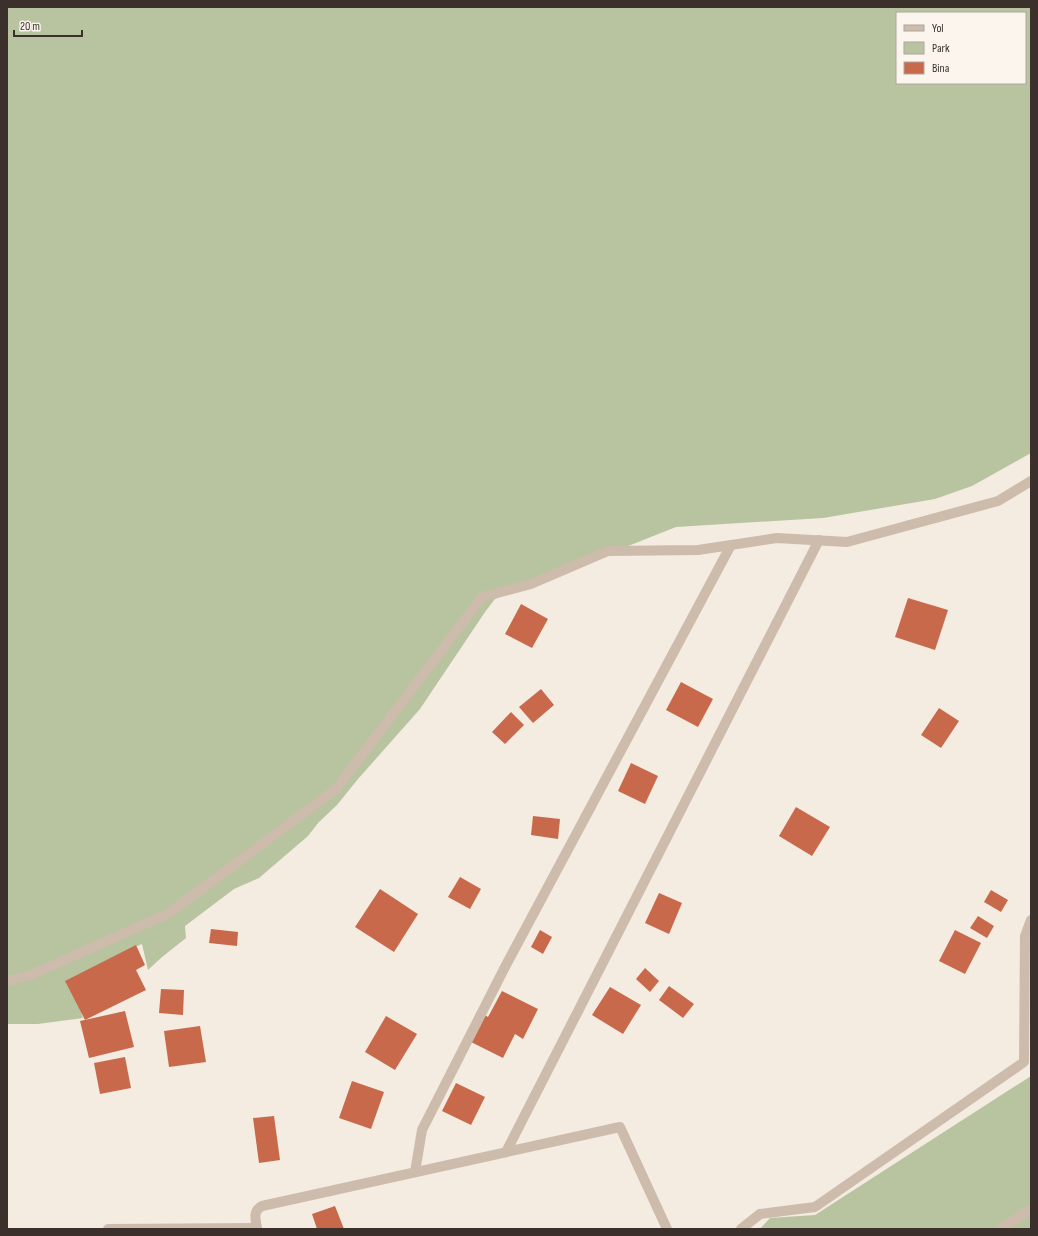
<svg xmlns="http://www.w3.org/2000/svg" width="1038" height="1236" viewBox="0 0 1038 1236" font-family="'Sofia Sans Condensed',sans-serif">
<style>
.green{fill:#b8c4a0;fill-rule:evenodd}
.building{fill:#c8694b}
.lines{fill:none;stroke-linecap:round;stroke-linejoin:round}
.minor{stroke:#cdbbac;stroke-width:10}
</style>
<rect width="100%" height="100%" fill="#f4ebe1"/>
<!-- green -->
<g class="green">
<path d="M7,7H1031V453L972,486L935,499L823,518L676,527L495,599L485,612L420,709L358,779L337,805L318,823L308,836L259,878L234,889L185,926L186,938L162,957L148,970L142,944L128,950L72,984L83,1018L38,1024H7ZM897,13H1025V83H897Z"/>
<polygon points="1031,1076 1031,1229 760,1229 770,1218 815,1215"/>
</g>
<!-- building -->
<g class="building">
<polygon points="908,598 948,610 935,650 895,637"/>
<polygon points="521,604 548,619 532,648 505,634"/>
<polygon points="681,682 713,699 698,727 666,710"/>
<polygon points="541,689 554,705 533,723 519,707"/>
<polygon points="939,708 959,721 941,748 921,735"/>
<polygon points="511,712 524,725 505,744 492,732"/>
<polygon points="631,763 658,776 645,804 618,791"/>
<polygon points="796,807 830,827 812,856 779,836"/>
<polygon points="533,816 560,819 558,839 531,835"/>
<polygon points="460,877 481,889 470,909 448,897"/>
<polygon points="380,889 418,914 394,952 355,927"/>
<polygon points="991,890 1008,900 1001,912 984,902"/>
<polygon points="659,893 682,903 669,934 645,923"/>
<polygon points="978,916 994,926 987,938 970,928"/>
<polygon points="211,929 238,932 237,946 209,943"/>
<polygon points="540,930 552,937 543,954 531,947"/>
<polygon points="955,930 981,943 965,974 939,961"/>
<polygon points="136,945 145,965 136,970 146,990 85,1020 65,981"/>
<polygon points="645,968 659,981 650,992 636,979"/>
<polygon points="669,986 694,1004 683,1018 659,1000"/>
<polygon points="610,987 641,1005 623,1034 592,1015"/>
<polygon points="161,989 184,990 183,1015 159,1013"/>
<polygon points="502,991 538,1009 523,1039 515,1034 503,1058 469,1041 483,1014 488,1017"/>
<polygon points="125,1011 134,1047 89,1058 80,1021"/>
<polygon points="386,1016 417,1034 395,1070 365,1052"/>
<polygon points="200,1026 206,1062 169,1067 164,1031"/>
<polygon points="125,1057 131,1088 100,1094 94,1063"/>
<polygon points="352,1081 384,1092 371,1129 339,1118"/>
<polygon points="456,1083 485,1097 471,1125 442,1111"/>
<polygon points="274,1116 280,1160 259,1163 253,1118"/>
<polygon points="335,1206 344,1229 317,1229 312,1214"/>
</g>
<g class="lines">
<!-- minor -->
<g class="minor">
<polyline points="7,981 31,975 169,913 336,789 482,597 531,584 608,551 698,550 777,538 847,542 998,501 1031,481"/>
<polyline points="506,1152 819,540"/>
<polyline points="415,1172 422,1130 505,967 731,545"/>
<polyline points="108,1229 257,1228"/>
<path d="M257,1229C256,1220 252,1211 262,1206L620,1127L667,1229"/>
<polyline points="741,1229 760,1214 815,1207 1024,1062 1025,936 1031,920"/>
<polyline points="1001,1229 1031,1209"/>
</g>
</g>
<!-- border -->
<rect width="1038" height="1236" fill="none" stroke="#3b302b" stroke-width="16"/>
<!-- legend -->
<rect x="896" y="12" width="130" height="72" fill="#fbf5ee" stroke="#aea6a0"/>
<rect x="904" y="25" width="20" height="6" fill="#cdbbac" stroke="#aea6a0"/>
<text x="932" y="32" font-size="12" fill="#3b302b">Yol</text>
<rect x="904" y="42" width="20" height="12" fill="#b8c4a0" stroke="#aea6a0"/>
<text x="932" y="52" font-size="12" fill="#3b302b">Park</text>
<rect x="904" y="62" width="20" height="12" fill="#c8694b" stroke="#aea6a0"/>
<text x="932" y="72" font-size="12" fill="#3b302b">Bina</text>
<!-- scale -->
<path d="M14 30v6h68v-6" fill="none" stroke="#3b302b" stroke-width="2"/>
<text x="20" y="30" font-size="12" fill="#3b302b" stroke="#fbf5ee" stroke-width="3" paint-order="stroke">20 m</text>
</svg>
